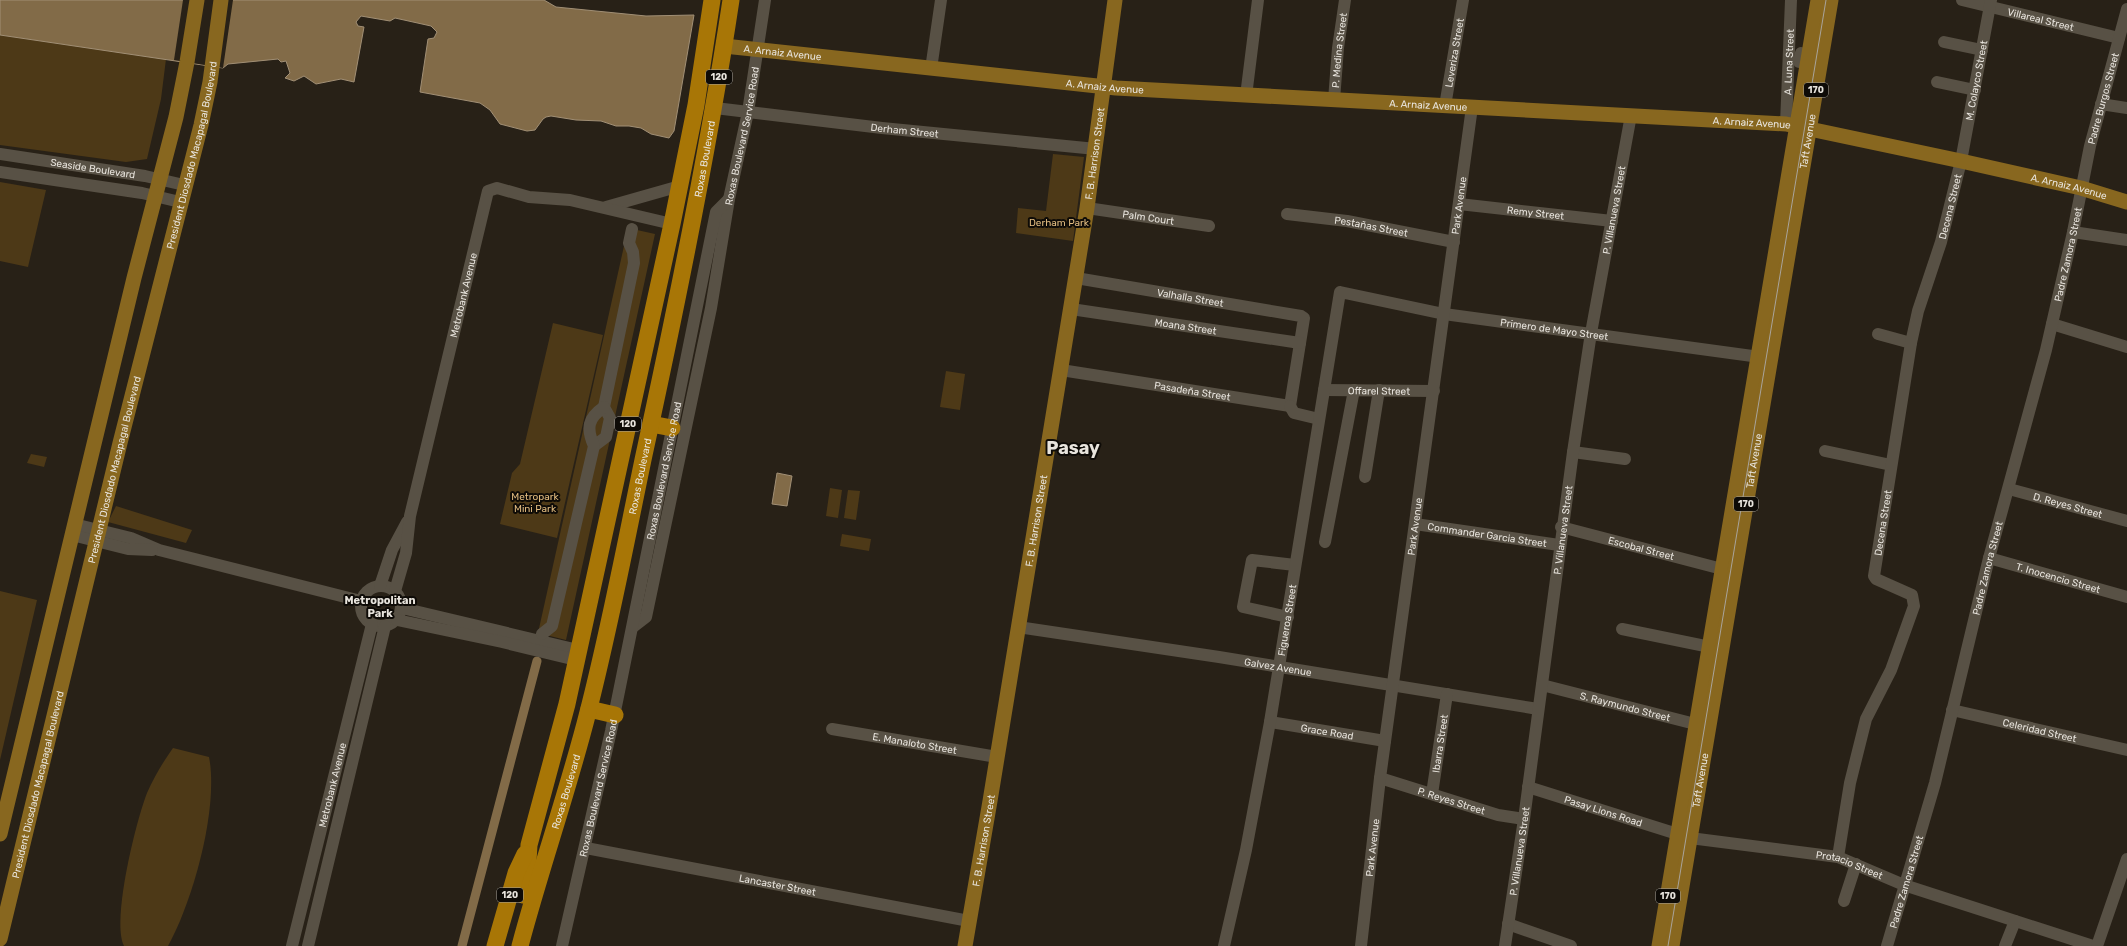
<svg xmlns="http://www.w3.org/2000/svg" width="2127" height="946" viewBox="0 0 2127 946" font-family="Rubik,sans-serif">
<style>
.green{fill:#4d3917}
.water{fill:#826b48;stroke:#a18f75}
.pier{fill:#282117}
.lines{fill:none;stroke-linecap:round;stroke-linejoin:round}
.canal{stroke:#826b48;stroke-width:9}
.minor{stroke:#585145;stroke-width:12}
.major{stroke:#88671f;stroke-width:15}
.highway{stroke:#a87606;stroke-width:17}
.tram{stroke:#a9a49c;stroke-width:1}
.labels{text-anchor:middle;stroke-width:4;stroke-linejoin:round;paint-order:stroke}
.shield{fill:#0e0b07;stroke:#a7a39d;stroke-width:1}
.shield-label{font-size:9px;font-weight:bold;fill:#e8e4dd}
.street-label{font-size:10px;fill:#e8e4dd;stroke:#0e0b07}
.park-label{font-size:10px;fill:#e2bc80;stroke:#0e0b07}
.neighbourhood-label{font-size:11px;font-weight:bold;fill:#e8e4dd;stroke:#0e0b07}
.town-label{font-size:18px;font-weight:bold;fill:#e8e4dd;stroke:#0e0b07}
</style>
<rect width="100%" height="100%" fill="#282117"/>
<!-- green -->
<g class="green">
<polygon points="0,35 166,59 161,99 147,159 126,162 0,145"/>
<polygon points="1053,154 1084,157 1073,241 1016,233 1018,208 1046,211"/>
<polygon points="0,182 46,190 28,267 0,261"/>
<polygon points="628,228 655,234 566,640 538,633"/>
<polygon points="553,323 603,335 557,538 500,524 512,473 520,464"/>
<polygon points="946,371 965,374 960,410 940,407"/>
<polygon points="31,454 47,457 44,467 27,463"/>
<polygon points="830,488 842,490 838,518 826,516"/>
<polygon points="848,490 860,491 856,520 844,518"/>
<polygon points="116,506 192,530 186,543 108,522"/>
<polygon points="842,534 871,539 869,551 840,546"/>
<polygon points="0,591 37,600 0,760"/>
<path d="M173,748L209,757C219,808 193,901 168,946H124C111,921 136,821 147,793C154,777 163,762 173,748Z"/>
</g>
<!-- water -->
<g class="water">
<polygon points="0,0 544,0 556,7 646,16 694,15 674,131 669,138 651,134 641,128 629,126 616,126 601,121 576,120 551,116 546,117 543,119 535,130 527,131 500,124 490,110 480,103 420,92 428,39 434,38 437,32 431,26 395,18 390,21 361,16 356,22 358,26 364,27 354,82 341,79 316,84 304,76 294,81 285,78 290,73 286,61 281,62 278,59 228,64 223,68 0,35"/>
<polygon points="777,473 792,476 787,506 772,504"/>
</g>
<!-- pier -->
<polygon class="pier" points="183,0 233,0 223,68 174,60"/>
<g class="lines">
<!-- canal -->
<polyline class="canal" points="462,946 537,661"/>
<!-- minor -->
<g class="minor">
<path id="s1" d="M1962,0L2119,38"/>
<polyline points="1944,42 1982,50"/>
<polyline points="1799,62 1801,53 1809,55"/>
<polyline points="931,69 941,0"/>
<polyline points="1937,82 1975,90"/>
<polyline points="1246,96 1258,0"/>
<path id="s2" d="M1334,100L1338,48L1345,0"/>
<polyline points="2101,104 2127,108"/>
<path id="s3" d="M1445,106L1463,0"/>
<path id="s4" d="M715,108L882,128L1096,149"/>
<path id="s5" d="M1786,124L1791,0"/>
<path id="s6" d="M0,154L145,176L184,185"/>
<polyline points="0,172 142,193 180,202"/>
<path id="s7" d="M1459,204L1612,221"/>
<polyline points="606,207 680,186"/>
<path id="s8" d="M1087,208L1209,226"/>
<path id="s9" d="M1287,214L1347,221L1454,242"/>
<polyline points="2073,232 2127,240"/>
<path id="s10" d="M1076,278L1301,316L1304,318L1290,406"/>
<path id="s11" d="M1071,309L1300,343"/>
<polyline points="2052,324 2127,347"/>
<polyline points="1878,334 1911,343"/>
<path id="s12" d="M1061,370L1290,406"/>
<path id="s13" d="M1324,390L1434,391"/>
<polyline points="1290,406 1294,413 1319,419"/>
<polyline points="594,446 606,437 610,418 604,407 634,263 633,252 629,243 632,229"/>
<polyline points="1825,451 1891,465"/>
<polyline points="1573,452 1625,459"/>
<polyline points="1365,477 1379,390"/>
<path id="s14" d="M2009,489L2127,521"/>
<polyline points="74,524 131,538 159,550 361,601"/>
<path id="s15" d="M1415,524L1559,545"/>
<path id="s16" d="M1561,527L1722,569"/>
<polyline points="72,535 128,549 152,550"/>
<polyline points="1325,542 1354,390"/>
<path id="s17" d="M1989,558L2127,597"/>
<circle cx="381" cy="606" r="20"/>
<polyline points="380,586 392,550 407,522"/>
<path id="s18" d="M395,591L406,553L410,516L488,191L497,188L529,197L570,200L672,224"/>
<polyline points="402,608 578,650"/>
<polyline points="1288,617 1243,607 1252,560 1295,565"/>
<polyline points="397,620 502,642 576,660"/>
<path id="s19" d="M633,627L646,617L711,308L729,199L748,112L765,0"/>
<path id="s20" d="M1018,627L1219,657L1538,709"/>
<polyline points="1622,629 1710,647"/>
<path d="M542,634L552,626L594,446C586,428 588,418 604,407"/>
<path id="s21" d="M1542,685L1703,726"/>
<path id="s22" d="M1952,710L2127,750"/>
<path id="s23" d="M1270,722L1385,741"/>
<path id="s24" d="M832,729L997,757"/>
<path id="s25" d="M1380,778L1498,815L1524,819"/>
<path id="s26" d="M1528,787L1690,838L1838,857L1904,885L2093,946"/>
<path id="s27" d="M1432,794L1447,694"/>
<path id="s28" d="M586,848L969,921"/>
<path id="s29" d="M1838,857L1850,783L1866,719L1891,670L1914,606L1912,595L1876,579L1874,576L1911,343L1918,311L1941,242L1961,161L1991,0"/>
<polyline points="1844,901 1856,864"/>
<polyline points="1508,924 1571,946"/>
<path id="s30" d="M292,946L372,624"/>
<polyline points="308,946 385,626"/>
<path id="s31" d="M562,946L611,731L716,212L729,199"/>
<path id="s32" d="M1224,946L1246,850L1270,722L1340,292L1444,314L1767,358"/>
<path id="s33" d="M1361,946L1380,778L1472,107"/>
<path id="s34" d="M1505,946L1524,819L1573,452L1591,333L1631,115"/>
<path id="s35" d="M1887,946L1935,783L1989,558L2046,350L2073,232L2090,146L2127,9"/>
<polyline points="2005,946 2015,921"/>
<polyline points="2097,946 2127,859"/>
</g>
<!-- major -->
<g class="major">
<path id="s36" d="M724,46L1116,88L1786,124L1961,161L2081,188L2127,202"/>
<polyline points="0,834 134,278 176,117 187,62 197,0"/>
<path id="s37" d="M0,939L120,443L201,125L210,82L221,0"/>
<path id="s38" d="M965,946L990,801L1087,208L1115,0"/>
<polyline points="1659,946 1818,0"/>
<path id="s39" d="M1672,946L1831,0"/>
</g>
<!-- highway -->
<g class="highway">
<polyline points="651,424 672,428"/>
<polyline points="589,709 615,715"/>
<polyline points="523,895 527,877 529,845 567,704 672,224 696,105 712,0"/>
<polyline points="495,946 516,873 525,854"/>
<path id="s40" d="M520,946C541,867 568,791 588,712C610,627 626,541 644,455C677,304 708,153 731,0"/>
</g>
<!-- tram -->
<polyline class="tram" points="1668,946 1826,0"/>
</g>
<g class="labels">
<!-- shield labels -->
<g class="shield">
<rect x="706" y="70" width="26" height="14" rx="3"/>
<rect x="1804" y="83" width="24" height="14" rx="3"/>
<rect x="615" y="417" width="26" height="14" rx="3"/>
<rect x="1734" y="497" width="24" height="14" rx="3"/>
<rect x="497" y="888" width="26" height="14" rx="3"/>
<rect x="1656" y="889" width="24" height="14" rx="3"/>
</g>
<g class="shield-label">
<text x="719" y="80">120</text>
<text x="1816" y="93">170</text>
<text x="628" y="427">120</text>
<text x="1746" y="507">170</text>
<text x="510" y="898">120</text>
<text x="1668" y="899">170</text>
</g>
<!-- street labels -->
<g class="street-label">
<text dy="4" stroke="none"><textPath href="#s1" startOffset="81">Villareal Street</textPath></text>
<text dy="4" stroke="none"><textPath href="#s2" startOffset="50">P. Medina Street</textPath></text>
<text dy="4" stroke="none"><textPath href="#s36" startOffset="59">A. Arnaiz Avenue</textPath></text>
<text dy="4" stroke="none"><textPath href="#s3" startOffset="54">Leveriza Street</textPath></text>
<text dy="4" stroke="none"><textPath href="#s5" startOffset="62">A. Luna Street</textPath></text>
<text dy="4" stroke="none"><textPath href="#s29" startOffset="825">M. Colayco Street</textPath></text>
<text dy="4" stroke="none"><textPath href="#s36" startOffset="383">A. Arnaiz Avenue</textPath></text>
<text dy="4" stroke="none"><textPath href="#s35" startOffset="875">Padre Burgos Street</textPath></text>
<text dy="4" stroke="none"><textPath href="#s36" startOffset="707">A. Arnaiz Avenue</textPath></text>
<text dy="4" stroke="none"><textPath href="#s36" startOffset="1031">A. Arnaiz Avenue</textPath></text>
<text dy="4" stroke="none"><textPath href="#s4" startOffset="191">Derham Street</textPath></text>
<text dy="4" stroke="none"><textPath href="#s19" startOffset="507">Roxas Boulevard Service Road</textPath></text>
<text dy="4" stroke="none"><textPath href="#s39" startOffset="816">Taft Avenue</textPath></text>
<text dy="4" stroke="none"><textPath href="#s38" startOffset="803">F. B. Harrison Street</textPath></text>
<text dy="4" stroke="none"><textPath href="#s37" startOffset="807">President Diosdado Macapagal Boulevard</textPath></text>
<text dy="4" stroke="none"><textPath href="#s40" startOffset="809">Roxas Boulevard</textPath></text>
<text dy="4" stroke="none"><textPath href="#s6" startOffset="94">Seaside Boulevard</textPath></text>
<text dy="4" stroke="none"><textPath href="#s36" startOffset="1355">A. Arnaiz Avenue</textPath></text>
<text dy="4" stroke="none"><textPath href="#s33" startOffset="747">Park Avenue</textPath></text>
<text dy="4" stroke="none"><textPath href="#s29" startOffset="696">Decena Street</textPath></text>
<text dy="4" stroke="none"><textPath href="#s34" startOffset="744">P. Villanueva Street</textPath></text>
<text dy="4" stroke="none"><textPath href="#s7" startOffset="77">Remy Street</textPath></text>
<text dy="4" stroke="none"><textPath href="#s8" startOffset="62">Palm Court</textPath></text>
<text dy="4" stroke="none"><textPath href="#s9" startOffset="85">Pestañas Street</textPath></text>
<text dy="4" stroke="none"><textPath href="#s35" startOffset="715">Padre Zamora Street</textPath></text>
<text dy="4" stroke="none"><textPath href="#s18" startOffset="304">Metrobank Avenue</textPath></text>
<text dy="4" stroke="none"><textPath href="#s10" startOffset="116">Valhalla Street</textPath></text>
<text dy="4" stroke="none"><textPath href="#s11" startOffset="116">Moana Street</textPath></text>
<text dy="4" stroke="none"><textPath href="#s32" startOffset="882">Primero de Mayo Street</textPath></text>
<text dy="4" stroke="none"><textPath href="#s12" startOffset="133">Pasadeña Street</textPath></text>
<text dy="4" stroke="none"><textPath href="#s13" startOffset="55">Offarel Street</textPath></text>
<text dy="4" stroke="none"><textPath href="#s39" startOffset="492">Taft Avenue</textPath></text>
<text dy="4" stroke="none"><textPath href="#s37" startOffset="483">President Diosdado Macapagal Boulevard</textPath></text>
<text dy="4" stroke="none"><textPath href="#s31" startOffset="486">Roxas Boulevard Service Road</textPath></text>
<text dy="4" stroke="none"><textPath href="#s40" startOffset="485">Roxas Boulevard</textPath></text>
<text dy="4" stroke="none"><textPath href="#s14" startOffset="61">D. Reyes Street</textPath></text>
<text dy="4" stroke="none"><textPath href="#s38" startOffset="431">F. B. Harrison Street</textPath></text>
<text dy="4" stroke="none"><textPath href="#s29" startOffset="372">Decena Street</textPath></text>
<text dy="4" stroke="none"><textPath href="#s33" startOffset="423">Park Avenue</textPath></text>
<text dy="4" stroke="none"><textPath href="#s34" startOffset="420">P. Villanueva Street</textPath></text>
<text dy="4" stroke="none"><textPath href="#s15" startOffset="73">Commander Garcia Street</textPath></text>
<text dy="4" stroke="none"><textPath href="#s16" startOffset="83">Escobal Street</textPath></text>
<text dy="4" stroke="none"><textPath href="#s35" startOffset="391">Padre Zamora Street</textPath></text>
<text dy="4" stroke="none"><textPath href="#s17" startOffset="72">T. Inocencio Street</textPath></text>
<text dy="4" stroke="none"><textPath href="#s32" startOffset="332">Figueroa Street</textPath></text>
<text dy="4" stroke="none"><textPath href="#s20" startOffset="263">Galvez Avenue</textPath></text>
<text dy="4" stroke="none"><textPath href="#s21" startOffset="86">S. Raymundo Street</textPath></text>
<text dy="4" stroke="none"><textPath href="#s22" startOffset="90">Celeridad Street</textPath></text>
<text dy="4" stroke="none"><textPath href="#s23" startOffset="58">Grace Road</textPath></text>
<text dy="4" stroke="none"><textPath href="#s24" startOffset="84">E. Manaloto Street</textPath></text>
<text dy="4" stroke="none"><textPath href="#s27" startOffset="51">Ibarra Street</textPath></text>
<text dy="4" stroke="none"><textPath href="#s39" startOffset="168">Taft Avenue</textPath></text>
<text dy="4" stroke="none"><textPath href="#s37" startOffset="159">President Diosdado Macapagal Boulevard</textPath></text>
<text dy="4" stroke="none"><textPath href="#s30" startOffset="166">Metrobank Avenue</textPath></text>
<text dy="4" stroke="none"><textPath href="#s31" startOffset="162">Roxas Boulevard Service Road</textPath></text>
<text dy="4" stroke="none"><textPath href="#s40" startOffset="161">Roxas Boulevard</textPath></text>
<text dy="4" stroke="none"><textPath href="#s25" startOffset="75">P. Reyes Street</textPath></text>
<text dy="4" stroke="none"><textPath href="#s26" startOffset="79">Pasay Lions Road</textPath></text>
<text dy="4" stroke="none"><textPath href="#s38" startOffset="107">F. B. Harrison Street</textPath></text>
<text dy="4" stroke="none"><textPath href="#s33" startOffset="99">Park Avenue</textPath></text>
<text dy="4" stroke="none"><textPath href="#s34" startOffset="96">P. Villanueva Street</textPath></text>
<text dy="4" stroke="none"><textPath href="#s26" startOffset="332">Protacio Street</textPath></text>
<text dy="4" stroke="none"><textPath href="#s35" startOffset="67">Padre Zamora Street</textPath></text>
<text dy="4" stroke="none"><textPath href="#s28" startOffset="195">Lancaster Street</textPath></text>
</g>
<!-- park labels -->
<g class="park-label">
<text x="1059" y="226">Derham Park</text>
<text x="535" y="500">Metropark<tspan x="535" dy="12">Mini Park</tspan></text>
</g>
<!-- neighbourhood labels -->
<g class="neighbourhood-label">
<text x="380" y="604">Metropolitan<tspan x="380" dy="13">Park</tspan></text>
</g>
<!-- town labels -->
<g class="town-label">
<text x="1073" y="454">Pasay</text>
</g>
</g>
</svg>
